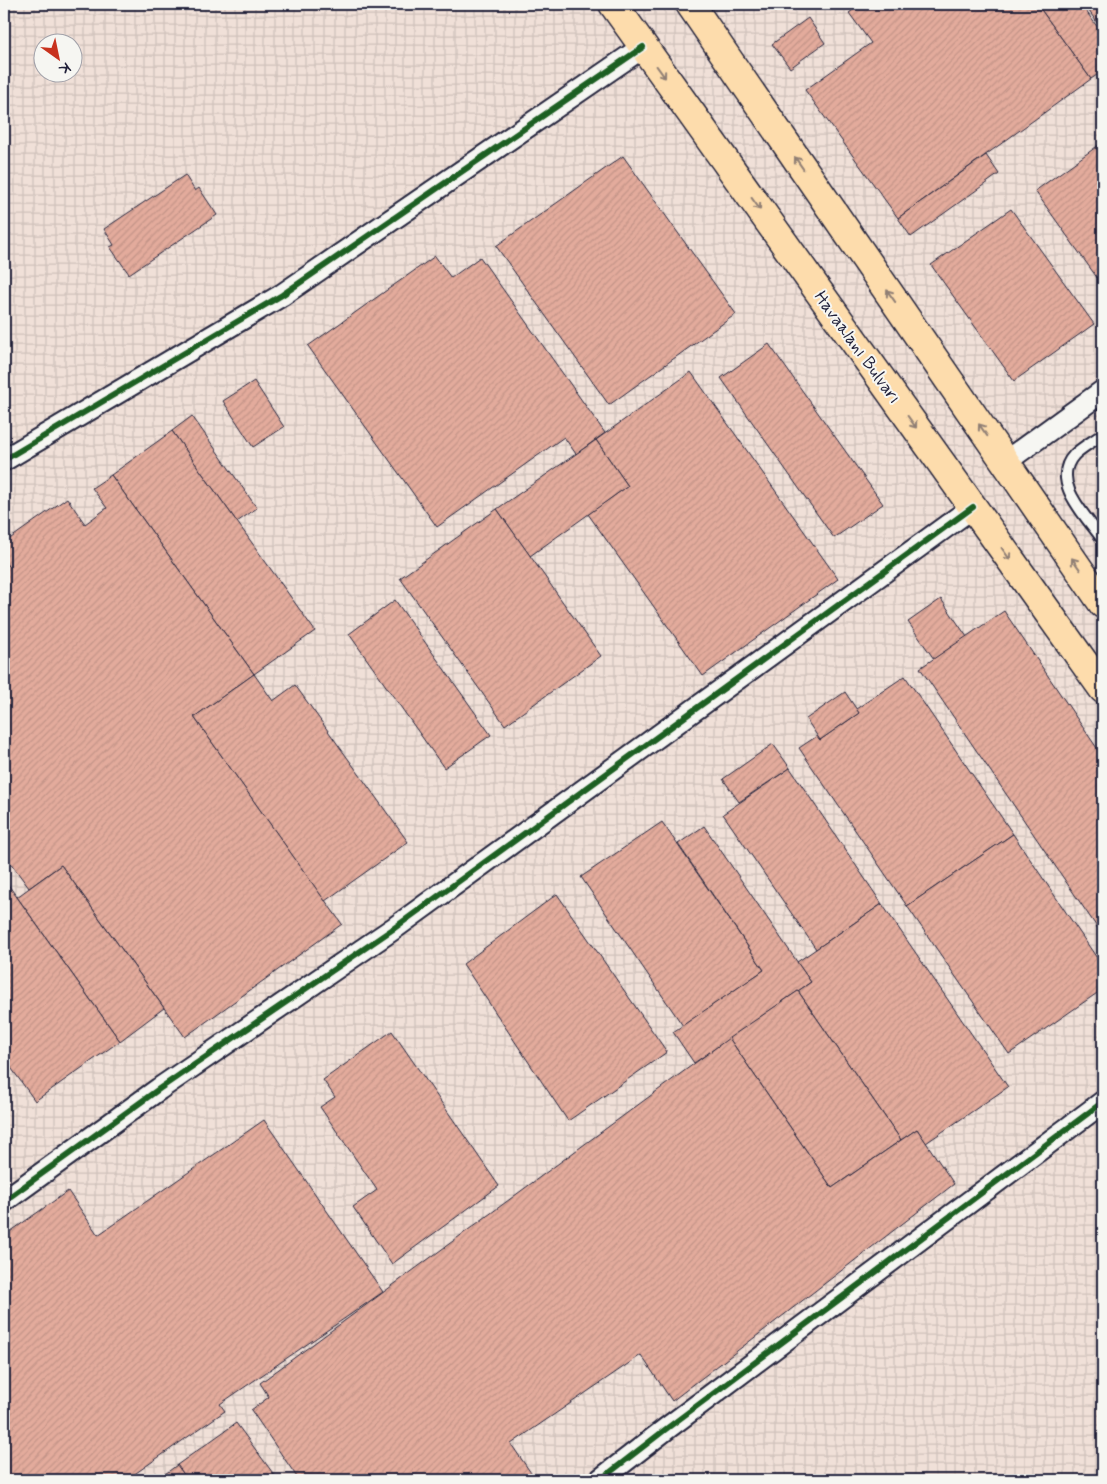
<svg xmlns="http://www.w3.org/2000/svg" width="1107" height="1484" viewBox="0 0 1107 1484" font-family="Mynerve,sans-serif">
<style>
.industrial{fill:url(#industrial-grid);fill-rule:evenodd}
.building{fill:url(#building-hatch);stroke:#22223b}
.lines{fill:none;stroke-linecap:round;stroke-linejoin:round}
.lane-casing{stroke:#22223b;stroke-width:14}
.street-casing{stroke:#22223b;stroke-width:25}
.primary-casing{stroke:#22223b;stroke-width:31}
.lane{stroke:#f6f6f2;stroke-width:10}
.street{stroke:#f6f6f2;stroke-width:21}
.primary{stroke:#fddcac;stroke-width:28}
.cycleway-casing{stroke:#f6f6f2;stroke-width:9}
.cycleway{stroke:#1b5e20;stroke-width:6}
.oneway{stroke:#907f74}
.labels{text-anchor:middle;stroke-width:4;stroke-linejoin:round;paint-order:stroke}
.street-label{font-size:18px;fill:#22223b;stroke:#f6f6f2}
</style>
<defs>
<pattern id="industrial-grid" width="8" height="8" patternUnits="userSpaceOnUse" patternTransform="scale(1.25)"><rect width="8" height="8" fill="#f0e0d8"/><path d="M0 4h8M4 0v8" fill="none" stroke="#cec0ba"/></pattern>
<pattern id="building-hatch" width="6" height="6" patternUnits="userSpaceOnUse" patternTransform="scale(1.25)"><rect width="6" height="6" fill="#e3ab9c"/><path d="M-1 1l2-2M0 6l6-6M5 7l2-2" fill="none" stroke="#c29387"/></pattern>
</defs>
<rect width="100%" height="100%" fill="#f6f6f2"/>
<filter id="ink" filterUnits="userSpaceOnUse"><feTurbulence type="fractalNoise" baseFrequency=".02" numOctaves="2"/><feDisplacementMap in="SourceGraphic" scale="10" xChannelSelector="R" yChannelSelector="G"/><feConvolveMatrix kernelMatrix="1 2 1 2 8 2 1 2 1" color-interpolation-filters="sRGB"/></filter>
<g filter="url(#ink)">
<!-- industrial -->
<path class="industrial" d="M4,4H1103V1480H4ZM42,42H72V72H42Z"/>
<!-- building -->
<g class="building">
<polygon points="861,4 1037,4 1091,79 898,218 805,90 871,43 849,13"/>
<polygon points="1037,4 1081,4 1103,35 1103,71 1091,79"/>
<polygon points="1084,4 1103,4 1103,31"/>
<polygon points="808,18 825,43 790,68 772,44"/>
<polygon points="1103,142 1103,286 1035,191"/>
<polygon points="986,155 999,174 911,237 898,218"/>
<polygon points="623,156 736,314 609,405 496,246"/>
<polygon points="185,175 195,191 199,188 217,215 129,274 110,247 114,245 104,229"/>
<polygon points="1011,209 1094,324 1014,381 931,265"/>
<polygon points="435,256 451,278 480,257 605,433 576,454 564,437 437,527 308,346"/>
<polygon points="769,344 883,504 834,538 721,378"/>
<polygon points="691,372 838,579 703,676 588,514 628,486 596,440"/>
<polygon points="254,381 284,427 253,447 223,401"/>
<polygon points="192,416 257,508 237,522 172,431"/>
<polygon points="172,431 315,631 254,674 111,475"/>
<polygon points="596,440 628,486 530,556 497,509"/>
<polygon points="111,475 254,674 194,717 342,924 185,1037 61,865 29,888 4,854 4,569 8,566 4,560 4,543 67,498 85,524 107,508 92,488"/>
<polygon points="497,509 601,656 505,725 400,578"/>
<polygon points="941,599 967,637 934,659 908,622"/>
<polygon points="395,600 491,735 444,768 349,634"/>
<polygon points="1004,611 1103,757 1103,936 920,668"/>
<polygon points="254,674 273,701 295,685 408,842 325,901 194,717"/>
<polygon points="905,676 1013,834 907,906 799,748 817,736 820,740 859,713 856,709"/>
<polygon points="845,692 859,713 820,740 806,719"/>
<polygon points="773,744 790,768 739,802 723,779"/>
<polygon points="790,768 882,904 816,949 723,814"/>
<polygon points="662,822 764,970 683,1026 581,877"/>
<polygon points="704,826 811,982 694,1063 673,1032 764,970 678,844"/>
<polygon points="1013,834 1103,967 1103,989 1009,1054 907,906"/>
<polygon points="61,865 164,1008 120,1041 17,897"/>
<polygon points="4,879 120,1041 35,1101 4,1058"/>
<polygon points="557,894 667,1052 568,1121 463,964"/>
<polygon points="882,904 1008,1087 926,1143 917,1129 901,1140 798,991 811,982 797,962"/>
<polygon points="798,991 901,1140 832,1188 729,1038"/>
<polygon points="392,1031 499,1186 392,1264 353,1207 377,1190 320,1107 335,1097 323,1080"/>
<polygon points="729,1038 832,1188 917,1129 954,1184 672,1401 641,1355 511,1444 531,1473 520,1480 299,1480 251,1410 269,1397 260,1383"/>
<polygon points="264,1120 383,1292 220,1404 225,1411 126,1480 4,1480 4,1236 68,1191 98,1235"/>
<polygon points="236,1423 278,1480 188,1480 177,1465"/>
<polygon points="177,1465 188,1480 157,1480"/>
</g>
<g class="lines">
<defs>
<path id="lane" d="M1103,434C1094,441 1082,447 1074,455C1049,482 1088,518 1103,540"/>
<g id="street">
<polyline points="4,460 282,295 643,47"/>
<polyline points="1005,462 1103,391"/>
<polyline points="4,1201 159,1089 393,929 973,507"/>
<polyline points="600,1480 666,1429 1103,1102"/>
</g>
<g id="primary">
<polyline points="613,4 1103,689"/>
<polyline points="690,4 1103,604"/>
</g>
</defs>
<!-- lane casing -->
<use href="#lane" class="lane-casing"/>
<!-- street casing -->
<use href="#street" class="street-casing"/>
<!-- primary casing -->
<use href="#primary" class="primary-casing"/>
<!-- lane -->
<use href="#lane" class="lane"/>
<!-- street -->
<use href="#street" class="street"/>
<!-- primary -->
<use href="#primary" class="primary"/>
<defs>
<g id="cycleway">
<polyline points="4,460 282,295 643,47"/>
<polyline points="4,1201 159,1089 393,929 973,507"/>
<polyline points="600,1480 666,1429 1103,1102"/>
</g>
</defs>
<!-- cycleway casing -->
<use href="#cycleway" class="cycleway-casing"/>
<!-- cycleway -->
<use href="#cycleway" class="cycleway"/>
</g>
<!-- one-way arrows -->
<defs><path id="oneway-shaft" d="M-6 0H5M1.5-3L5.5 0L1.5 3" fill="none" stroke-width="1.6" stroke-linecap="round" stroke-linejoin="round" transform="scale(1.25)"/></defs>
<g class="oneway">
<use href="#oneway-shaft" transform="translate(661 72) rotate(54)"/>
<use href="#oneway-shaft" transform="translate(799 163) rotate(-125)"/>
<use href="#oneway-shaft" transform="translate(756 204) rotate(54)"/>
<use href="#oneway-shaft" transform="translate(891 296) rotate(-125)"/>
<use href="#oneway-shaft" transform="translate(912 422) rotate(54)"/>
<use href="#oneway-shaft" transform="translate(983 430) rotate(-125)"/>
<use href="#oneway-shaft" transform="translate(1006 554) rotate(54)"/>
<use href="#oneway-shaft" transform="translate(1076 564) rotate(-125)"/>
</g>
</g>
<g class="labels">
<!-- street labels -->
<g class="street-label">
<text transform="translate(858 347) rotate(54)" y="6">Havaalanı Bulvarı</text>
</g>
</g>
<!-- margin -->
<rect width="1107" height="1484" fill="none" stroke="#f6f6f2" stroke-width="20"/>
<rect x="10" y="10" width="1087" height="1464" fill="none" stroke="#22223b" stroke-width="2" filter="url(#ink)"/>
<!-- north arrow -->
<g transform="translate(58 58) rotate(147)"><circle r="24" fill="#f6f6f2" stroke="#a1a1a9"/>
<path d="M0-4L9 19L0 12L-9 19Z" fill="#c8321e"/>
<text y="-8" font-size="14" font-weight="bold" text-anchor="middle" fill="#22223b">K</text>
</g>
</svg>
